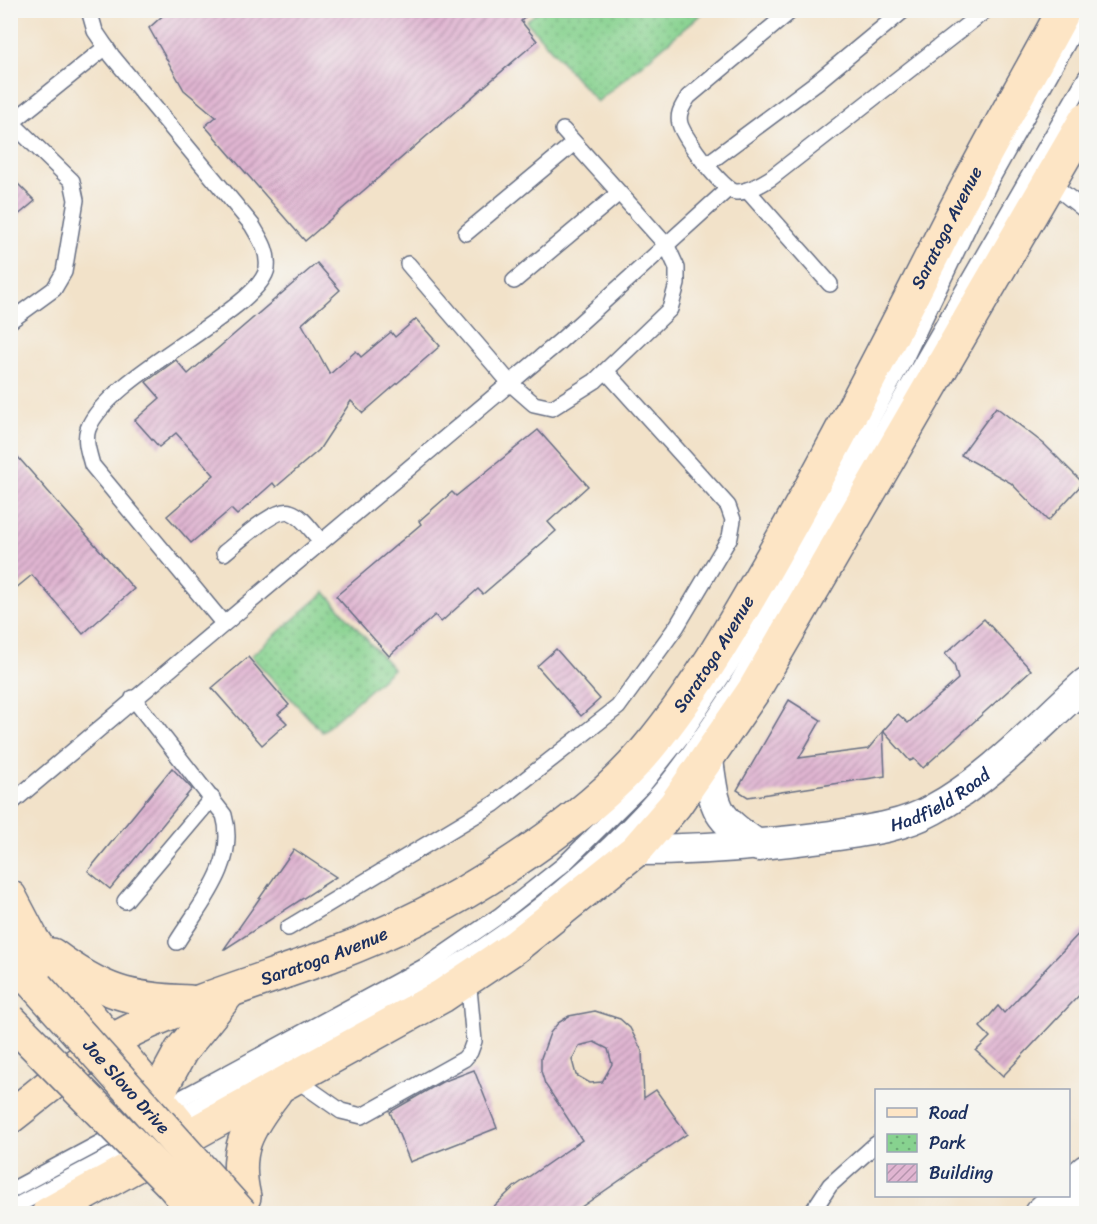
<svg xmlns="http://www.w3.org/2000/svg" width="1097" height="1224" viewBox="0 0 1097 1224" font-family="Sriracha,sans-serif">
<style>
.park{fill:url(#park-dots);stroke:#518076;stroke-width:1.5}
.building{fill:url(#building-hatch);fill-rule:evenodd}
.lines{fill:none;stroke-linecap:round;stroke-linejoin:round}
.lane-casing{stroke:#666e83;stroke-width:18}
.street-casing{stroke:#666e83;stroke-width:33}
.secondary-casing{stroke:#666e83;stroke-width:36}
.lane{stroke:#fff;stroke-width:15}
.street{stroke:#fff;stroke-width:30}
.secondary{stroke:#fde5c5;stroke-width:33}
.secondary-bridge-casing{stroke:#666e83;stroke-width:36;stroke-linecap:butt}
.secondary-bridge{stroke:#fde5c5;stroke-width:33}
.labels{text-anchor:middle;stroke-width:4.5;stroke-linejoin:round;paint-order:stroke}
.street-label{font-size:18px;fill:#1b2f5e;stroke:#f6f6f2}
</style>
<defs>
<pattern id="park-dots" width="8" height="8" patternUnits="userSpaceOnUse" patternTransform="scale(1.5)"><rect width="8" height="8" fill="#87d28f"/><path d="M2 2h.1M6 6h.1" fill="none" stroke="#6eab78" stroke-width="1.8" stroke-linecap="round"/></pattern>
<pattern id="building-hatch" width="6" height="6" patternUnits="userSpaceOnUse" patternTransform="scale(1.5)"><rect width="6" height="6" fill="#e0b5d1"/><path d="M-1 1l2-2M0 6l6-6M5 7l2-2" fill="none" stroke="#b594ad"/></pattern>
</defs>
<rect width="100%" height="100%" fill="#f6f6f2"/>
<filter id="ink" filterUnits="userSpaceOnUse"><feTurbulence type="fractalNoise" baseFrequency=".0167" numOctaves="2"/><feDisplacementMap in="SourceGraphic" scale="12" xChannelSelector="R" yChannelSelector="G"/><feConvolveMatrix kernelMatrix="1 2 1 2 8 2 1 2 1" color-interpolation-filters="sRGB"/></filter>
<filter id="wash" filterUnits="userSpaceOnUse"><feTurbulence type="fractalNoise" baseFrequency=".008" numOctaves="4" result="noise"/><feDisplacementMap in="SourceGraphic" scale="24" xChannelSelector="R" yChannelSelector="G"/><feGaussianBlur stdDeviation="1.35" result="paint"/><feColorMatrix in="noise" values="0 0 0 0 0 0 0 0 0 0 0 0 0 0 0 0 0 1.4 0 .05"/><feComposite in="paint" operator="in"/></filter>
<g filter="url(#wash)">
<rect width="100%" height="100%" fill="#f2e2c9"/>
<!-- park -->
<g class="park">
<polygon points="539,11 539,10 705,11 597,102 526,21"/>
<polygon points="325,592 393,669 322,732 251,656"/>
</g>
<g id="blocks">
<!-- building -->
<g class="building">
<polygon points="169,10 533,10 521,21 537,41 305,241 205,126 216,117 184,90 149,28"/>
<polygon points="10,176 35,201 10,222"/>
<polygon points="317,263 340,290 302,324 330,374 356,351 361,357 391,332 395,337 416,319 440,346 363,413 351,401 319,450 276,487 273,483 237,515 231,509 191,543 167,516 214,475 176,433 159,447 135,420 160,398 146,382 176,360 188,374"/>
<polygon points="996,407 1044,444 1083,483 1048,521 1011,483 961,455"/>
<polygon points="538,430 588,486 548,522 556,531 483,594 478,589 441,622 435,615 389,656 336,596 421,524 419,521 452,492 456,496"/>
<polygon points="10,448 134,589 83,634 32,575 10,593"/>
<polygon points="984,619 1031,670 923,768 914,759 910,761 883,731 898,714 908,723 958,679 954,664 945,654"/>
<polygon points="556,649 600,699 581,716 537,666"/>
<polygon points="248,657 289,705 278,714 287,723 262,745 212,688"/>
<polygon points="789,700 821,720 799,758 868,749 883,731 885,776 748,797 737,790"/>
<polygon points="172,768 192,789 110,889 88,871"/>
<polygon points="294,849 336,877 225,949 224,949"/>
<polygon points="1086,926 1086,988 1003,1076 976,1051 990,1037 980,1027 998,1006 1004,1013"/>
<path d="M595,1011L620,1019L630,1028L642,1051L644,1098L656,1090L687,1134L571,1214H486L514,1187L582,1140L545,1084L541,1071V1058L550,1033L558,1023L569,1016ZM594,1042L608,1049L612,1064L602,1082L590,1083L576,1075L572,1060L579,1046Z"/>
<polygon points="474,1070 497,1128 410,1162 390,1112 442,1082"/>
</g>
</g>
</g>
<g filter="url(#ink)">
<use href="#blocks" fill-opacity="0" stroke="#666e83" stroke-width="1.5"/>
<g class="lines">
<defs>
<g id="lane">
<path d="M89,10L95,31L112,56L252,225C260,239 269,251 267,268C261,309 108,375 88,429C84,441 89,453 92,465L223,623"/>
<path d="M792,10L688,97C683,106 677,113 680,124C684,138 723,191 736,192C747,193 761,184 771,178L986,10"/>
<polyline points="10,124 106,47"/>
<polyline points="707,164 817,82 904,10"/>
<polyline points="1048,181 1086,211"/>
<polyline points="747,190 830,284"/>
<polyline points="466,233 574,143"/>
<polyline points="408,264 510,383 534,404 552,408 595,381 670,309 677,284 677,268 667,246 563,130"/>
<polyline points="514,281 619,193"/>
<polyline points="10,321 54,289 64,272 76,200 72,181 12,123"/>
<path d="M224,553C237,543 275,507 290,512C303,516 312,532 321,541"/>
<path d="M133,698L224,815C238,863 201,903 177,942"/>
<polyline points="10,804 559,342 727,190"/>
<polyline points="125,901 212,798"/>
<polyline points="288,928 494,804 618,707 677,626 730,537 733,520 728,506 606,371"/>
<polyline points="294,1078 341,1111 362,1116 464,1059 470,1052 474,1041 468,978"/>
<polyline points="163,1108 429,964 499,916 563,865 642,787 684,734 734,659 843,472 904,361 990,182 1086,10"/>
<path d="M171,1121C260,1069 353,1024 442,972C515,929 585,872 643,810C678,773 707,728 735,686L1086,77"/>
<polyline points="10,1191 122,1131"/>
<polyline points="10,1209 135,1143"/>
<polyline points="811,1214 830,1185 876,1144"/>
</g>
<g id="street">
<path d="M708,760C715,812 715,816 759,846"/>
<path id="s1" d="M636,850C703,850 765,845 831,836C865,831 902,827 932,810C990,779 1038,726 1086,683"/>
<polyline points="1068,1186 1086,1170"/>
<polyline points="1039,1214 1058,1196"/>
<polyline points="1076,1214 1086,1203"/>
</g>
<g id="secondary">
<polyline points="10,897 32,939 57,977 186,1133"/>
<path d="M52,955C102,992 128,1000 190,1002"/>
<polyline points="10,958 37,987"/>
<polyline points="147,1114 181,1051 228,993"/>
<path id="s2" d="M10,1117C50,1086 89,1051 134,1029C197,999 264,980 329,956C391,933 452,903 507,866C558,833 609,795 648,748C697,689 736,621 774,554C831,454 883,353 935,250C975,168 1021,90 1064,10"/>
<path d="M244,1197C233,1151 247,1128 275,1092"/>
<polyline points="48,1214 442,996 515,947 636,850 675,805 754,690 1086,119"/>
</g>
</defs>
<!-- lane casing -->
<use href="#lane" class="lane-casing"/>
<!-- street casing -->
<use href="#street" class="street-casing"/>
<!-- secondary casing -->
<use href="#secondary" class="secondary-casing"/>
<!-- lane -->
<use href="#lane" class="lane"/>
<!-- street -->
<use href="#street" class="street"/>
<!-- secondary -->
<use href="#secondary" class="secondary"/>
<defs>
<g id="secondary-bridge">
<path id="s3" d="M37,987L241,1214"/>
<polyline points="10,1020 170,1182 198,1214"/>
</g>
</defs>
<!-- secondary-bridge casing -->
<use href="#secondary-bridge" class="secondary-bridge-casing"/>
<!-- secondary-bridge -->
<use href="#secondary-bridge" class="secondary-bridge"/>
</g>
</g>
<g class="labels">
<!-- street labels -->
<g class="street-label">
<text dy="6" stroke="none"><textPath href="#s2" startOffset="1346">Saratoga Avenue</textPath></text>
<text dy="6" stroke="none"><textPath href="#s2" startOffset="860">Saratoga Avenue</textPath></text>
<text dy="6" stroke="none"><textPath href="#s1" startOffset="312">Hadfield Road</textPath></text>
<text dy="6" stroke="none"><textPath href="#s2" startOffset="356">Saratoga Avenue</textPath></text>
<text dy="6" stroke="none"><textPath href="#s3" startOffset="134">Joe Slovo Drive</textPath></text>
</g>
</g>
<!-- margin -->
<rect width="1097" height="1224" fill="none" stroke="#f6f6f2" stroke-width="36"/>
<!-- legend -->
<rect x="875" y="1089" width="195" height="108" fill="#f6f6f2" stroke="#9ea6b7" stroke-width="1.5"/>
<rect x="887" y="1108" width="30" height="9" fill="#fde5c5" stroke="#9ea6b7" stroke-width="1.5"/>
<text x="929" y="1119" font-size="18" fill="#1b2f5e">Road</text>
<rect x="887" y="1134" width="30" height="18" fill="url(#park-dots)" stroke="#9ea6b7" stroke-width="1.5"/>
<text x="929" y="1149" font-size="18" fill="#1b2f5e">Park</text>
<rect x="887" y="1164" width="30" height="18" fill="url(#building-hatch)" stroke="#9ea6b7" stroke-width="1.5"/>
<text x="929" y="1179" font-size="18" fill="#1b2f5e">Building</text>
</svg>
